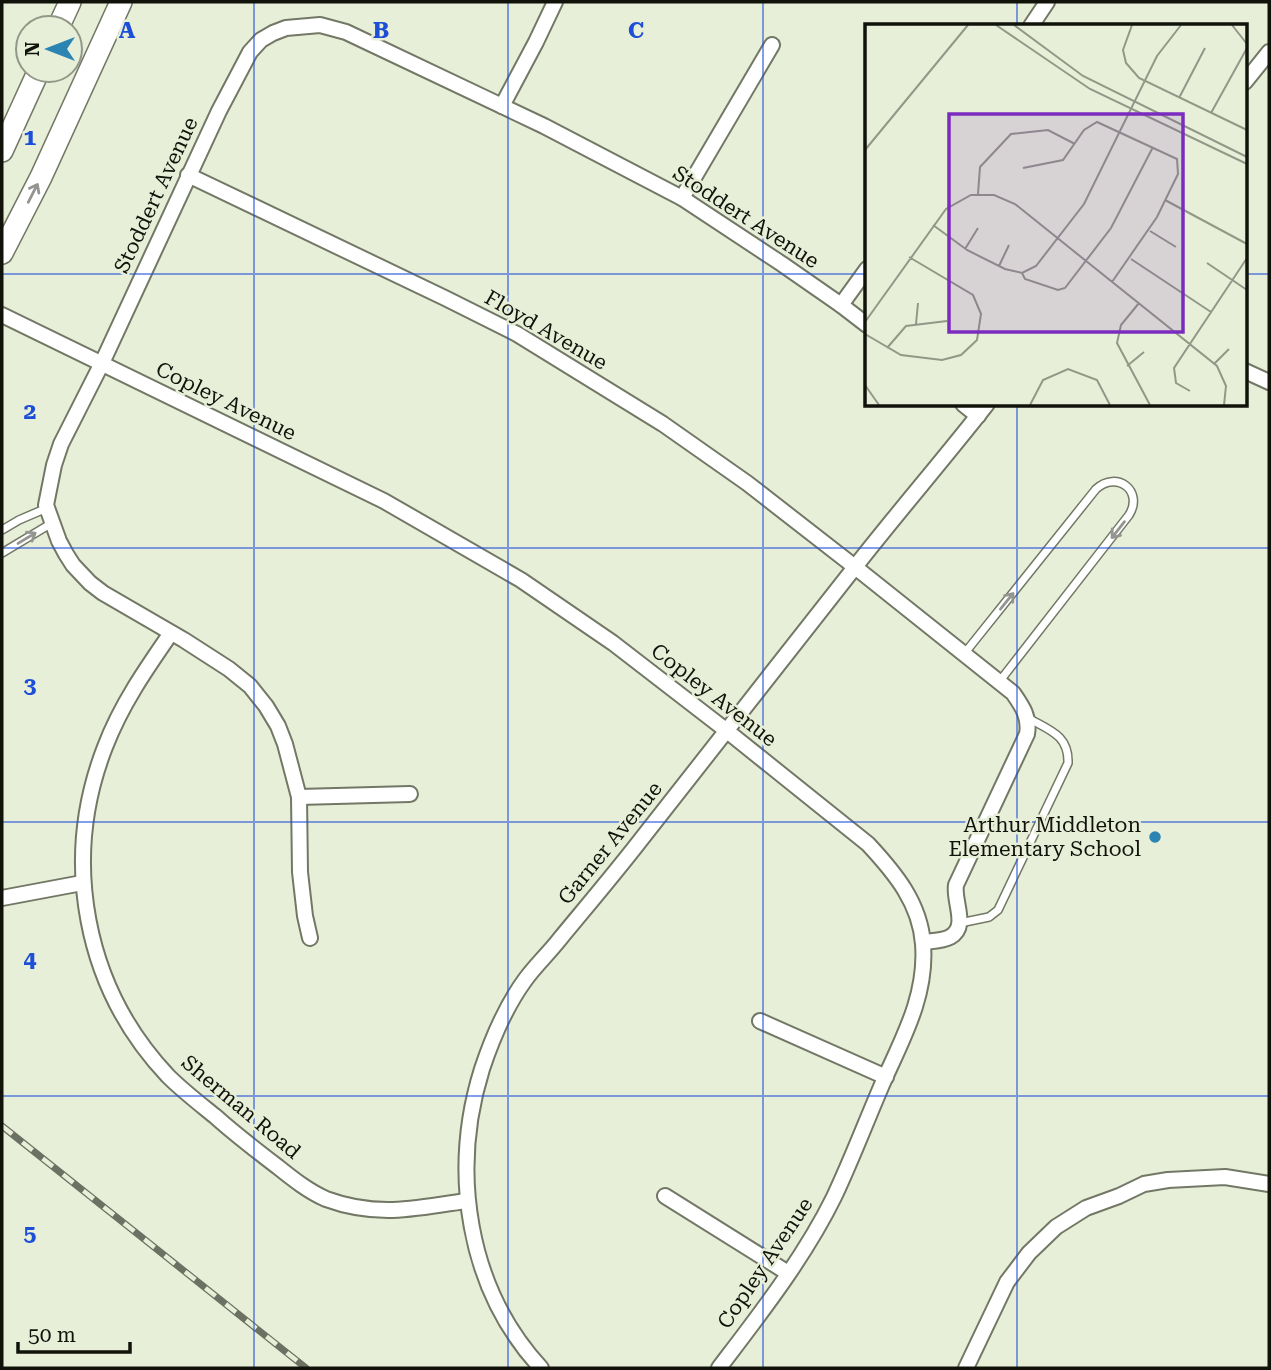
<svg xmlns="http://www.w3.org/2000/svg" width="1271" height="1370" viewBox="0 0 1271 1370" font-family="'Roboto Serif',serif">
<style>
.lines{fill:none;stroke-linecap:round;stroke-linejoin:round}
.service-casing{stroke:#727865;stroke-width:10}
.minor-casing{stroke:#727865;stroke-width:18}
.secondary-casing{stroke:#727865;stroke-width:24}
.service{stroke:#fff;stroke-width:7}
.minor{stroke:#fff;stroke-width:14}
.secondary{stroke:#fff;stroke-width:21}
.rail-casing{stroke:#6d7163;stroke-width:7}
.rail{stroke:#e8efd9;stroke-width:4.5;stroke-dasharray:13;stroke-linecap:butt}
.oneway{stroke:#949591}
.grid{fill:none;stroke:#1d4ed8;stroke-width:2;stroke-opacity:0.55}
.poi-dot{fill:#2c84b2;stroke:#e8efd9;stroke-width:2.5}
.labels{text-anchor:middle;stroke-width:5;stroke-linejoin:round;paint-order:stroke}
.street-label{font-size:21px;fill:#11130b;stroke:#e8efd9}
.poi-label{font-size:21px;fill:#11130b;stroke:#e8efd9;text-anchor:end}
.inset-road{fill:none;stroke:#929787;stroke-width:2}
.view{fill:#7b2cbf;fill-opacity:0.15;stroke:#7b2cbf;stroke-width:3.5}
.inset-edge{fill:none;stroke:#11130b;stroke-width:3.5}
.grid-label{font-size:23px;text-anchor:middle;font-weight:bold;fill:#1d4ed8;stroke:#e8efd9;stroke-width:5;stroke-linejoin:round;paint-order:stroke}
</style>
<rect width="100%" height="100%" fill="#e8efd9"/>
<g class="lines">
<defs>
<g id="service">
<polyline points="2,530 19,520 47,508"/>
<polyline points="2,553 52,523"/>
<path d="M964,654L1096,489C1117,470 1144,491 1129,515L999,682"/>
<path d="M960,923L989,917L998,910L1068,763C1069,735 1049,730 1028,718"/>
</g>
<g id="minor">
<polyline points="1031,26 1047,2"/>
<polyline points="1245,82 1269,52"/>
<polyline points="502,106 536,42 555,2"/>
<path d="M188,175L445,298L517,334L663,424L747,483L855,567L1013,693C1022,706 1030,717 1027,734L956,885C953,901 969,927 950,937C943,941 931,941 923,942"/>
<polyline points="682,198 772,45"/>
<polyline points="841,305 867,269"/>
<path d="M2,315L384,501L521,580L613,643L727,731L868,844C895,873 920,903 923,944C927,994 904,1036 884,1080C867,1119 852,1159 834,1197C804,1258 760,1314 719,1368"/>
<polyline points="1245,371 1269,382"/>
<polyline points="963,404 978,416"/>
<path d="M171,633C146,669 121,705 105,747C61,860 84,987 168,1076C183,1091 200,1104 216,1117C236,1135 257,1151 278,1167C293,1179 308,1191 326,1199C345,1206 368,1210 388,1210C414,1210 441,1204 467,1201"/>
<polyline points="299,797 410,794"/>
<polyline points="2,898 82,883"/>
<polyline points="310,938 305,916 300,872 299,797 285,744 278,726 266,706 250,686 229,669 184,640 103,593 90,583 73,565 66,554 59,541 46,505 54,465 61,444 102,363 219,111 250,52 261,40 273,33 286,28 320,25 346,32 544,126 682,198 782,264 841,305 867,325"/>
<polyline points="760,1021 886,1077"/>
<polyline points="665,1196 788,1273"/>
<path d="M541,1368C467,1288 450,1171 482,1069C492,1039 506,1006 525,980C535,966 548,954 559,940C587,906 616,872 643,837C714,747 784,657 855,567C898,512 944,459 987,404"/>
<polyline points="966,1368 1007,1282 1029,1253 1056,1227 1086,1208 1119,1196 1144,1184 1168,1180 1225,1177 1269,1184"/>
</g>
<g id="secondary">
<polyline points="58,28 70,2"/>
<polyline points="2,151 39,70"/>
<polyline points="2,253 41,177 121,2"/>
</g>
</defs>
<!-- service casing -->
<use href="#service" class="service-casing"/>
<!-- minor casing -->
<use href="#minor" class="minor-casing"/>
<!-- secondary casing -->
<use href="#secondary" class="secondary-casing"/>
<!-- service -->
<use href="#service" class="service"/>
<!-- minor -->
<use href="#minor" class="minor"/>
<!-- secondary -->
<use href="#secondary" class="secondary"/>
<defs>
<polyline id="rail" points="2,1126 306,1368"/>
</defs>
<!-- rail casing -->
<use href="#rail" class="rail-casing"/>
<!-- rail -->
<use href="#rail" class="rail"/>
</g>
<!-- one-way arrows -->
<defs><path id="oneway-shaft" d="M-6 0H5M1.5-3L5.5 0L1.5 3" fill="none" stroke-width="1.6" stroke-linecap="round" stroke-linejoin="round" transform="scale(1.75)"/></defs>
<g class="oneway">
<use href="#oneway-shaft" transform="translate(33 193) rotate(-63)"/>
<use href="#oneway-shaft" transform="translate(1118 530) rotate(128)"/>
<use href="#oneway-shaft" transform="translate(27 538) rotate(-31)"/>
<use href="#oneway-shaft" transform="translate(1007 601) rotate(-51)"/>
</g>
<!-- grid -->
<path class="grid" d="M254,2V1368M508,2V1368M763,2V1368M1017,2V26M2,274H867M1245,274H1269M1017,404V1368M2,548H1269M2,822H1269M2,1096H1269"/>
<!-- markers -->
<circle class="poi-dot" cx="1155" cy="837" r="7"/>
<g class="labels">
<!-- street labels -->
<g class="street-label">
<text transform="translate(156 195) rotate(-65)" y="7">Stoddert Avenue</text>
<text transform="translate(746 217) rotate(33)" y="7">Stoddert Avenue</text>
<text transform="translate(546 330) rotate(30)" y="7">Floyd Avenue</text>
<text transform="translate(226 401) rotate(26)" y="7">Copley Avenue</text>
<text transform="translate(714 695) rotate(38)" y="7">Copley Avenue</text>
<text transform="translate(610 843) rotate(-51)" y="7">Garner Avenue</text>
<text transform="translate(241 1107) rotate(40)" y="7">Sherman Road</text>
<text transform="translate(765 1263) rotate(-56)" y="7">Copley Avenue</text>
</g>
<!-- poi labels -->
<g class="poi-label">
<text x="1141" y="832">Arthur Middleton<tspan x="1141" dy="24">Elementary School</tspan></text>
</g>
</g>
<!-- overview -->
<g transform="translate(865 24)">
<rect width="382" height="382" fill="#e8efd9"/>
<path class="inset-road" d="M131,1L225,65L382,140M149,1L218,52L382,133M267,1L258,26L261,39L274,54L382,106M367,1L382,20M314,74L340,24M346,89L382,24M0,126L103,1M158,144L198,136L219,106L232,98L312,135L313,150L292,193L247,258M113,170L115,143L146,110L183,106L210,120M300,176L382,220M68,201L102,226L140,245L157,249L171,242L219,180L292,32L316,1M285,207L311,223M100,225L113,204M266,235L346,288M342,239L382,266M134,242L144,221M157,249L160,255L193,266L200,264L246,204L288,123M274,279L256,301L252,319L285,381M0,298L81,185L106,171H129L150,180L352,342L361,362L359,381M51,300L53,279M0,310L36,331L77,336L96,331L112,316L116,290L108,271L44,233M22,324L41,302L82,297M349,340L364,325M262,342L279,328M0,361L14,381M325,367L311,359L309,344L382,234M165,381L178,356L203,345L232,356L245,381"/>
<path class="view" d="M84,90H318V308H84Z"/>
<rect width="382" height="382" class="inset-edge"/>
</g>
<g class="grid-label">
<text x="127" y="38">A</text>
<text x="381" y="38">B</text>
<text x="636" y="38">C</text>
<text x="30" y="145">1</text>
<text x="30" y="419">2</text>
<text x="30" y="693">3</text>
<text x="30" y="967">4</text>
<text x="30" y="1241">5</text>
</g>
<!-- border -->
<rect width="1271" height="1370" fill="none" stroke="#11130b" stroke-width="7"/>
<!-- north arrow -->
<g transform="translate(49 49) rotate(270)"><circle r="33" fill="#e8efd9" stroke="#929787" stroke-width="2"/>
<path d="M0-5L12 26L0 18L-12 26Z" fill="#2c84b2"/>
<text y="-10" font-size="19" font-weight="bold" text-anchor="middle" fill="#11130b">N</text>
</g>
<!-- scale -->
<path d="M18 1342v10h112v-10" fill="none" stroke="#11130b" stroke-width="3.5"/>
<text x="28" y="1342" font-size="21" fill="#11130b" stroke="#e8efd9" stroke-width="5" paint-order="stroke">50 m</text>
</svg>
